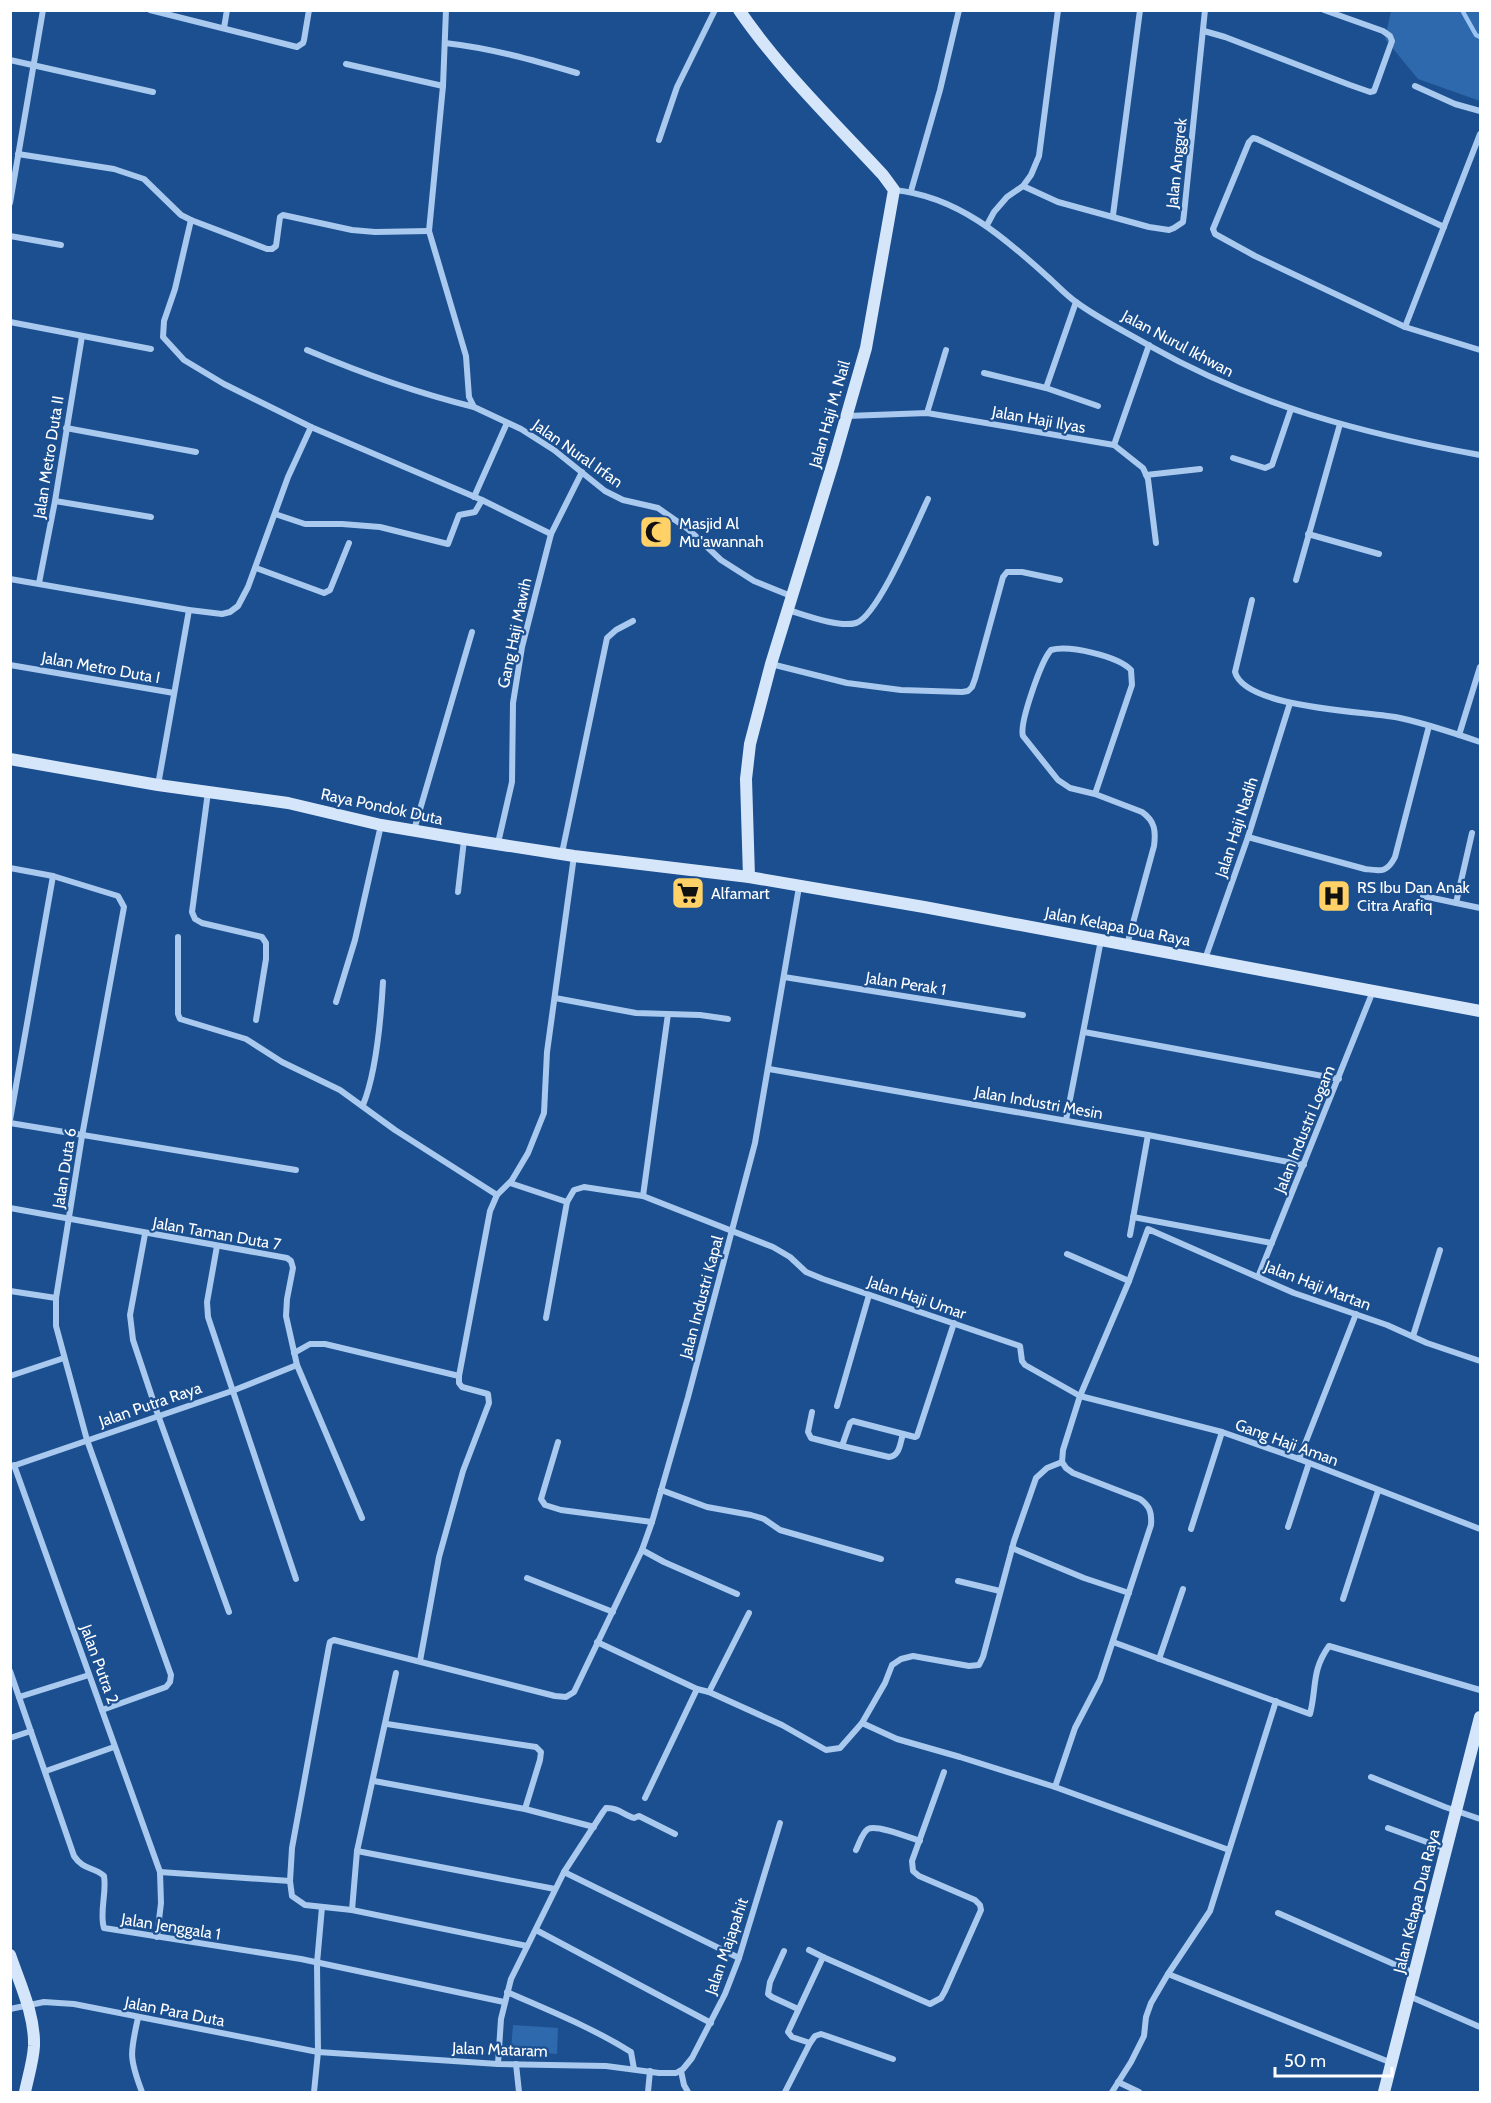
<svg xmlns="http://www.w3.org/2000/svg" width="1491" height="2103" viewBox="0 0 1491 2103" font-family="Cabin,sans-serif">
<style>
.green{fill:#2e69ad}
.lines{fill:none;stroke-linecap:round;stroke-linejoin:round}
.stream{stroke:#9cc4f0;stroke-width:4.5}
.street{stroke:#a9c9ee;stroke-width:6}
.secondary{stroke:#d6e6fa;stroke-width:12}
.labels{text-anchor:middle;stroke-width:4.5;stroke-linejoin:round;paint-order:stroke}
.street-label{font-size:16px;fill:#fff;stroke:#1b4f8f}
.poi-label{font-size:16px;fill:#fff;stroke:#1b4f8f;text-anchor:start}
</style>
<rect width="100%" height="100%" fill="#1b4f8f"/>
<!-- green -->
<g class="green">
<polygon points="1391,11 1480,11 1480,101 1418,79 1385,39"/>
<polygon points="513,2025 558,2028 557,2054 511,2050"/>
</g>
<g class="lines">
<!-- stream -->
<polyline class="stream" points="1462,10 1476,35 1480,37"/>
<!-- street -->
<g class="street">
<polyline points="150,10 297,47 303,43 304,40 309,10"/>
<polyline points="446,10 443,86 429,231 466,356 469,397 474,407 521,429 554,450 605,491 623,500 658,508 688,529 721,560 754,581 791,596"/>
<polyline points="224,28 227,10"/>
<polyline points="1204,31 1225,37 1350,85 1370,92 1374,91 1392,41 1390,36 1383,31 1324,10"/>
<path d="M445,43C490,48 533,60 577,73"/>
<polyline points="10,60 153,92"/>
<polyline points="346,64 443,86"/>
<polyline points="1415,86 1455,104 1480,111"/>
<polyline points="659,140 677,87 715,10"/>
<polyline points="18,154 114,169 144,179 181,215 191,220 267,249 272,249 276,246 280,217 283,215 352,230 375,232 429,231"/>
<polyline points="1023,186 1058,202 1149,227 1169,230 1174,228 1183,222 1184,214 1205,10"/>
<path d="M894,190C957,196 1004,237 1049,278C1058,286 1066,295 1076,302C1099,319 1126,332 1150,346C1254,405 1364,434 1480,455"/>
<polyline points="911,191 940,90 959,10"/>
<polyline points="10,203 43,10"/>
<polyline points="1113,215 1140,10"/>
<polyline points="191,220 175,289 164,321 163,337 184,360 224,384 311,427 482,500 551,534"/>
<polyline points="987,225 994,212 1007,197 1023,186 1031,175 1039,156 1058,10"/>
<polyline points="1444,227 1257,139 1253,138 1249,142 1213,229 1215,234 1255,256 1405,327 1480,350"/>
<polyline points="10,236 61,245"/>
<polyline points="10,322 151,349"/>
<polyline points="1405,327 1480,134"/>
<path d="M307,350C361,373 417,393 474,407"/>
<polyline points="984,373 1046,388 1098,406"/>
<polyline points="1046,388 1076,302"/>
<polyline points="927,413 946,350"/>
<polyline points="847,416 927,413 1114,445 1143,468 1148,479 1156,543"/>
<polyline points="66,428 196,452"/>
<polyline points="1114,445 1149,345"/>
<polyline points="1233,458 1265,468 1272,465 1291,409"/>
<polyline points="1146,475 1200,469"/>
<polyline points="474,497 507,423"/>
<polyline points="55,501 151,517"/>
<polyline points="275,514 305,524 342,524 380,527 448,544 459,515 475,512 482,500"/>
<polyline points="1308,534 1379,554"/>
<polyline points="256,568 324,593 330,590 349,543"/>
<polyline points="10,579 189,610 222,614 230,612 238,606 248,587 288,477 311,427"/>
<polyline points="1296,580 1340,424"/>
<polyline points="39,583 55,501 82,336"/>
<path d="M1252,600L1235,672C1245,709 1368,711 1400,718C1427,724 1454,733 1480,742"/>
<path d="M788,610C805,615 839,628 856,623C878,616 917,522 928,499"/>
<polyline points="771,664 847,683 901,690 962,692 968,691 972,687 975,679 1003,577 1007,572 1022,572 1060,580"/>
<polyline points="10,665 174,693"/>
<polyline points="1459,735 1480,667"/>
<polyline points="158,785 189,610"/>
<polyline points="208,792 192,912 195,919 202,923 262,937 266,943 266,959 256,1020"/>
<path d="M1095,794L1132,685L1131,670C1118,656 1069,645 1051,650C1041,661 1019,724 1023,736L1058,780L1070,788L1095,794L1142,812C1155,821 1156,831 1154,846L1127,945"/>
<polyline points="414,830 472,632"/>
<path d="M1248,837L1365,869C1381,871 1387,873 1395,857L1429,726"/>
<polyline points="498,843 512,782 513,703 522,647 551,534 582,472"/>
<polyline points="562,853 607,638 616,630 633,621"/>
<polyline points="10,868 53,876 118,896 124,907 82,1136 56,1298 56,1326 87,1440 171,1675 170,1682 166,1687 102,1710"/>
<polyline points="458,892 464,840"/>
<polyline points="1423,896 1480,908"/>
<polyline points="1456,903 1472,833"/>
<polyline points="178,937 178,1014 180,1019 246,1039 282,1062 340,1090 395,1130 497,1195"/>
<polyline points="1205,959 1248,837 1290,703"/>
<polyline points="784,977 1023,1015"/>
<polyline points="555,998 636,1013 668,1014 643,1196"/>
<polyline points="336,1002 355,940 381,825"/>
<polyline points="668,1014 700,1015 728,1019"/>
<polyline points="1084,1032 1339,1079"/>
<polyline points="769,1069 1148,1135 1304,1165"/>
<path d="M363,1105C376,1073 381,1017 383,982"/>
<polyline points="10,1120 53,876"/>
<polyline points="1066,1120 1101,940"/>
<polyline points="10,1123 296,1170"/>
<polyline points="510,1183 567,1202"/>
<polyline points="10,1208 287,1258 291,1261 293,1268 287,1299 286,1316 297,1365 362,1518"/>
<polyline points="1133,1217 1272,1243"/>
<polyline points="145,1234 130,1315 133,1340 158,1415 229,1612"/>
<polyline points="1130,1235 1148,1135"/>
<polyline points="217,1246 207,1302 208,1317 296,1579"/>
<polyline points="1067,1254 1129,1281"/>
<polyline points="1258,1277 1373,991"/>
<polyline points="10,1291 56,1298"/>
<polyline points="546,1318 567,1202 574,1190 584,1187 643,1196 773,1247 790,1257 806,1272 823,1279 1020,1346 1022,1361 1025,1365 1080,1396 1222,1432 1299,1459 1480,1529"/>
<polyline points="1413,1336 1440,1250"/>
<polyline points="294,1353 310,1344 325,1344 459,1376"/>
<polyline points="10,1376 64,1358"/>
<polyline points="837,1406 869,1295"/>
<polyline points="812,1412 808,1432 811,1438 842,1446 850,1423 853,1421 915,1437 917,1436 954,1323"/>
<polyline points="558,1442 541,1499 545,1505 561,1510 652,1522"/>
<path d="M842,1446L889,1457C900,1456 900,1443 903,1434"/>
<polyline points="1299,1459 1356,1314"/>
<polyline points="14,1465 160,1872 161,1903 157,1937"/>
<polyline points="10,1467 232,1391 297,1365"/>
<polyline points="661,1490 707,1507 751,1515 764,1519 780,1530 881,1559"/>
<polyline points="1288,1527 1309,1463"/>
<polyline points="1191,1529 1222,1432"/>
<polyline points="1012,1548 1084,1578 1129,1593"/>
<polyline points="642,1550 664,1562 737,1594"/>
<polyline points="527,1578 613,1612"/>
<polyline points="958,1581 1000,1591"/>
<polyline points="1343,1599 1378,1491"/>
<polyline points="597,1642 697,1689 709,1692 782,1725 826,1750 840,1748 862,1723 897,1739 960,1757 1055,1787 1229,1850"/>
<path d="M1113,1642L1310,1714C1317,1687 1311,1671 1329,1646L1480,1690"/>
<polyline points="1159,1659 1183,1589"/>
<polyline points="420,1661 439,1557 463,1471 489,1403 488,1394 462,1387 459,1383 459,1376 490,1211 497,1195 512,1180 528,1153 544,1113 547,1052 574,856"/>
<polyline points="10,1671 19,1697"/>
<path d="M89,1675L19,1697L74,1856C84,1871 93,1866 104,1876C107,1893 99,1912 104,1928L301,1959L504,2002"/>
<polyline points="709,1692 749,1613"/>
<polyline points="862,1723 885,1683 892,1665 901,1659 913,1656 969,1666 979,1665 983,1657 1014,1541 1036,1478 1047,1468 1062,1462"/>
<polyline points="387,1724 536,1747 541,1752 540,1760 525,1809"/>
<polyline points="10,1738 31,1731"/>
<polyline points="46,1771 114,1747"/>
<polyline points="1371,1777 1445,1807 1480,1819"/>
<polyline points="374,1781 525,1809 594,1827"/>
<path d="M1055,1787L1075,1728L1100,1680L1151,1525C1152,1513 1150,1506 1140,1499L1073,1473L1066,1468L1062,1462L1063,1450L1080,1396L1129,1281L1148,1229L1294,1293L1387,1325L1427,1343L1480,1361"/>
<polyline points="645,1798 697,1689"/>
<polyline points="1388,1828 1446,1849"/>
<path d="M856,1850C859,1844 862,1833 868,1829C877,1824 910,1838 920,1841"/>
<polyline points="357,1851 555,1889"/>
<polyline points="160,1872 290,1881"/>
<polyline points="564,1872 739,1958"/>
<polyline points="352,1910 357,1851 396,1673"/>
<polyline points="1278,1913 1414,1973"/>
<polyline points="536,1930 711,2023"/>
<polyline points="527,1946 352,1910 305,1905 292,1896 290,1881 292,1848 329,1646 330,1642 334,1640 555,1696 566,1697 574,1692 642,1550 652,1522 688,1397 755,1143 799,887"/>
<polyline points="809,1950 823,1957"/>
<polyline points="784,1951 770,1982 768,1994 772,1997 798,2009"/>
<polyline points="1168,1974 1392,2063"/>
<path d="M507,1992C550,2011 591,2027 631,2052L634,2069"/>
<polyline points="1409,1996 1480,2027"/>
<polyline points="10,2009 44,2002 74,2004 318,2052 498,2064 606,2066 659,2073 676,2073 683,2069 692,2058 725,1994 739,1958 780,1823"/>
<path d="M138,2018C130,2053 129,2058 142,2092"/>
<polyline points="810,2043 792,2037 788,2032 823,1957 930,2004 941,1998 945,1991 981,1910 980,1905 975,1900 919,1876 913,1871 912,1861 944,1772"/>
<path d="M498,2064L501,2019L511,1979L564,1872L603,1812L606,1808C617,1807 624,1815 634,1818L639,1816L675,1834"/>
<polyline points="516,2064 519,2092"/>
<polyline points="681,2071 684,2085 688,2092"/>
<polyline points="1118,2082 1139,2092"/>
<polyline points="314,2092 318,2052 317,1963 322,1907"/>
<polyline points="648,2092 650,2071"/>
<polyline points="785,2092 810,2043 815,2036 821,2034 893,2059"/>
<polyline points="1112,2092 1131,2062 1144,2036 1146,2017 1151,2003 1168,1974 1210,1911 1276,1701"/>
</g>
<!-- secondary -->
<g class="secondary">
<path d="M739,10C781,71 833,121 883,175L894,190L866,348L833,463L771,664L750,744L746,779L749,877"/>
<polyline points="10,759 158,785 288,803 381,825 464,839 574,856 749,877 924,907 1480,1011"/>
<path d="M10,1955C20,1984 35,2015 34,2046C33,2062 28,2077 25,2092"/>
<polyline points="1384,2092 1480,1717"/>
</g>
</g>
<!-- icons -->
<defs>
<symbol id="mosque-square" viewBox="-11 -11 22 22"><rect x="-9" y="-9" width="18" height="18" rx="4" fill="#ffd166" stroke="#1b4f8f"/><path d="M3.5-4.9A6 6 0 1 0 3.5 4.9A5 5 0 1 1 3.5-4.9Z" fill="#111"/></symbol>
<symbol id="supermarket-square" viewBox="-11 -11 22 22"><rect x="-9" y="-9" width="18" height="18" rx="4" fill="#ffd166" stroke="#1b4f8f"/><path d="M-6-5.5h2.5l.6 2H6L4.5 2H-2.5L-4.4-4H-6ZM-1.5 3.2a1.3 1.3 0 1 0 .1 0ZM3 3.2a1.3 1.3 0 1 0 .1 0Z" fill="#111"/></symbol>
<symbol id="hospital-square" viewBox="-11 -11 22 22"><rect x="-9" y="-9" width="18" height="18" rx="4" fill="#ffd166" stroke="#1b4f8f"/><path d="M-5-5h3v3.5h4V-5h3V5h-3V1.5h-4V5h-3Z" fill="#111"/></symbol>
</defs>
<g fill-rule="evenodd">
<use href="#mosque-square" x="637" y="513" width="38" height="38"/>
<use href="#supermarket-square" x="669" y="874" width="38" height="38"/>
<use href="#hospital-square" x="1315" y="877" width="38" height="38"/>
</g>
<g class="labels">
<!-- street labels -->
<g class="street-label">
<text transform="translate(1176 163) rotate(-84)" y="6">Jalan Anggrek</text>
<text transform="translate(1178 343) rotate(28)" y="6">Jalan Nurul Ikhwan</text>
<text transform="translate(829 414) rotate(-74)" y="6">Jalan Haji M. Nail</text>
<text transform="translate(1039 419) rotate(10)" y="6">Jalan Haji Ilyas</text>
<text transform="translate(578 453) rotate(35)" y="6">Jalan Nural Irfan</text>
<text transform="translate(48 457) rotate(-81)" y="6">Jalan Metro Duta II</text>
<text transform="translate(514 633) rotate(-78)" y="6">Gang Haji Mawih</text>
<text transform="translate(101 667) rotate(10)" y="6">Jalan Metro Duta I</text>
<text transform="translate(382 806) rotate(12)" y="6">Raya Pondok Duta</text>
<text transform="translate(1236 827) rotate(-72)" y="6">Jalan Haji Nadih</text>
<text transform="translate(1118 926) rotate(11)" y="6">Jalan Kelapa Dua Raya</text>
<text transform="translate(906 983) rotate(9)" y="6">Jalan Perak 1</text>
<text transform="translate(1039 1102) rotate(10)" y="6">Jalan Industri Mesin</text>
<text transform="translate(1304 1129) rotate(-68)" y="6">Jalan Industri Logam</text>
<text transform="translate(64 1168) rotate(-81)" y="6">Jalan Duta 6</text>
<text transform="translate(217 1233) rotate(10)" y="6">Jalan Taman Duta 7</text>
<text transform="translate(1318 1285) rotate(21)" y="6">Jalan Haji Martan</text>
<text transform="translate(701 1297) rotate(-75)" y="6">Jalan Industri Kapal</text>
<text transform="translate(917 1297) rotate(19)" y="6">Jalan Haji Umar</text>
<text transform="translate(150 1404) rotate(-19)" y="6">Jalan Putra Raya</text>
<text transform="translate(1287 1442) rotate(20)" y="6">Gang Haji Aman</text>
<text transform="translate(100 1664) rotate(70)" y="6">Jalan Putra 2</text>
<text transform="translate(1416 1901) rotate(-76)" y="6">Jalan Kelapa Dua Raya</text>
<text transform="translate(171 1926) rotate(9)" y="6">Jalan Jenggala 1</text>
<text transform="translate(726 1946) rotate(-71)" y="6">Jalan Majapahit</text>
<text transform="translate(175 2011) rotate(11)" y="6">Jalan Para Duta</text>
<text transform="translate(500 2049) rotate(2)" y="6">Jalan Mataram</text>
</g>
<!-- poi labels -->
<g class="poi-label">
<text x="679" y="529">Masjid Al<tspan x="679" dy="18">Mu'awannah</tspan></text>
<text x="1357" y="893">RS Ibu Dan Anak<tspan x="1357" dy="18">Citra Arafiq</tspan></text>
<text x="711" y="899">Alfamart</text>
</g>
</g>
<!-- border -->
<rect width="1491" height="2103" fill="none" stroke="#ffffff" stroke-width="24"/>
<!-- scale -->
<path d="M1275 2067v9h117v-9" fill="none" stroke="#ffffff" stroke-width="3"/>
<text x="1284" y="2067" font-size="18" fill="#ffffff" stroke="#1b4f8f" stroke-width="4.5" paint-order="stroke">50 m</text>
</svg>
